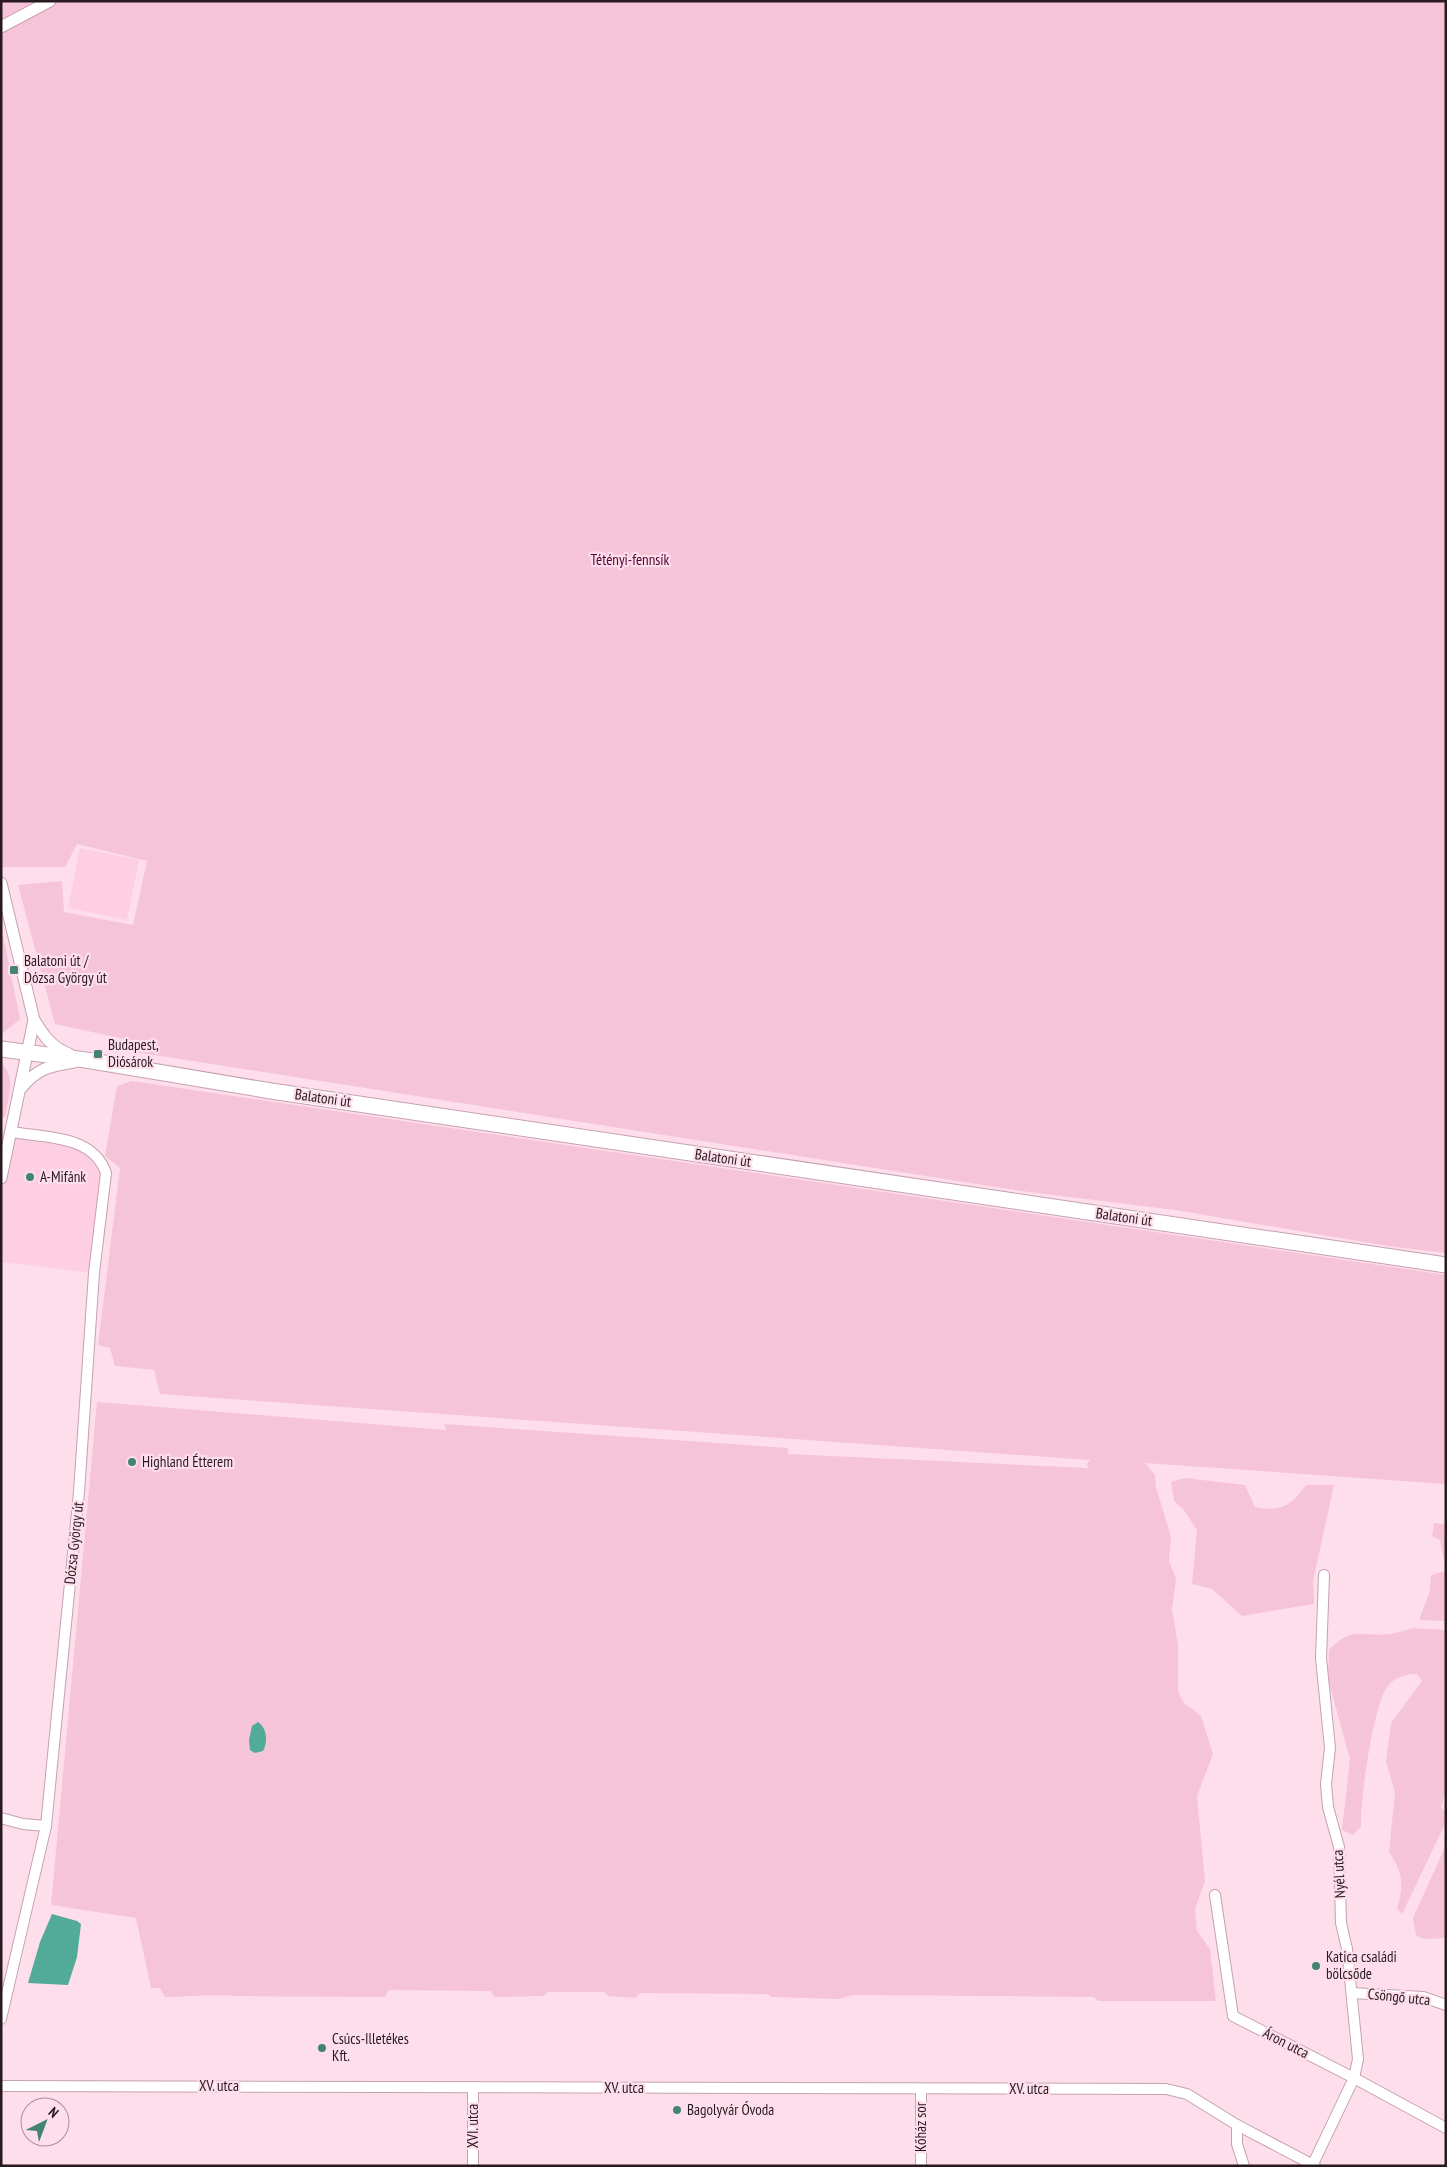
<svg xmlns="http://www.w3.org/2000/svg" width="1447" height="2167" viewBox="0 0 1447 2167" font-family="'PT Sans Narrow',sans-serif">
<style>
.built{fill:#fecfe3}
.green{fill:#f6c4d9}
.water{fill:#52aa98}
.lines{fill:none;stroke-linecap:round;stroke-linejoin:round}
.minor-casing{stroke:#c6a1b1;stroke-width:12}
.tertiary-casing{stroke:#c6a1b1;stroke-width:13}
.primary-casing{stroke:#c6a1b1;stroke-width:17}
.minor{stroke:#fff;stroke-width:10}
.tertiary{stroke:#fff;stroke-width:11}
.primary{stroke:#fff;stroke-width:15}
.poi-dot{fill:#418476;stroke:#fedeeb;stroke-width:2}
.labels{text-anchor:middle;stroke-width:4.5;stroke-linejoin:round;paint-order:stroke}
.park-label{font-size:15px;fill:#540233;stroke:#fedeeb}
.poi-label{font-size:15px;fill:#281a20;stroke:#fedeeb;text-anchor:start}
.street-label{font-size:15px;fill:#281a20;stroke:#fedeeb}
</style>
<rect width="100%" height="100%" fill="#fedeeb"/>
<!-- built -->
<g class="built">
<polygon points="80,848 139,860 127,920 68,908"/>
<polygon points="1,1132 72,1142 102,1163 94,1273 1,1262"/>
</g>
<!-- green -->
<g class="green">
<polygon points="1,1 1446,1 1446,1253 1388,1246 1175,1210 1021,1191 129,1051 129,1040 55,1024 18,885 62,881 64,912 133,925 147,861 77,844 65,867 1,867"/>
<polygon points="1,925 20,1019 2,1034 1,1034"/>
<path d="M1,1062C17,1079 8,1097 5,1117L1,1116Z"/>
<path d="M132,1081L1446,1275V1484L1145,1463L1155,1475L1156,1487L1171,1537L1169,1561L1176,1578L1172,1609L1178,1645V1691L1183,1702L1201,1716L1213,1754L1197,1796L1205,1881L1195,1909L1197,1931L1210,1949L1216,2001H1098L1094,1997L852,1995L839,1999L772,1997L767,1994L640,1993L635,1998L608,1996L605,1992H548L543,1996L495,1997L490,1991L389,1990L385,1997L235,1996C212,1994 188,1997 165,1997L160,1988H151L136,1918L51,1905L97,1402L446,1430L444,1424L788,1448V1454L1088,1468L1087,1464L1090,1460L160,1394L154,1370L115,1366L110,1348L98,1345L120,1168L105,1156L117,1086Z"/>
<path d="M1185,1478L1245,1485L1255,1507C1281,1512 1291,1506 1306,1485H1334L1313,1581L1314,1604L1242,1616L1212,1589L1192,1584L1197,1530L1183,1509L1174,1501L1171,1482Z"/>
<polygon points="1434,1523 1446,1524 1446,1621 1419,1620 1430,1591 1431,1575 1446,1571 1440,1540 1432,1536"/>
<path d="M1412,1628L1446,1630V1792L1441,1807L1446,1813V1822L1402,1914L1397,1908C1404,1886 1403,1872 1389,1852L1395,1792L1386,1762L1391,1723L1422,1681L1417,1674C1406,1674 1394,1677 1387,1687C1373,1707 1360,1800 1361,1826L1353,1835L1342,1830L1350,1759L1328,1679L1329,1650C1353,1625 1360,1637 1390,1634C1397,1633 1405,1630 1412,1628Z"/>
<polygon points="1446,1845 1446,1938 1423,1939 1416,1935 1413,1918"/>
</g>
<!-- water -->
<g class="water">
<path d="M258,1722C267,1728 268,1742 263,1751L255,1753L250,1750L249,1740L252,1726Z"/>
<polygon points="52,1914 77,1921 81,1924 77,1957 68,1985 28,1983 40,1942"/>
</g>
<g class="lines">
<defs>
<g id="minor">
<polyline points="1,1818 23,1824 46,1826"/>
<polyline points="1215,1895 1233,2016 1354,2078 1446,2128"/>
<polyline points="1352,1993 1423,1997 1446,2005"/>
<path d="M1,2019L46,1826L79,1492L94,1273L106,1173C93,1135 46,1138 12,1132"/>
<polyline points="1,2086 1166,2089 1187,2094 1237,2125 1315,2166"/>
<polyline points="473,2087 473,2166"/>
<polyline points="1237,2125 1237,2144 1244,2166"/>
<polyline points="1313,2164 1354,2078 1358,2059 1347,1949 1341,1923 1339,1847 1328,1807 1326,1784 1330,1748 1321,1658 1324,1575"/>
<polyline points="921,2166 921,2089"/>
</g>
<g id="tertiary">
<polyline points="1,27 50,1"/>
<polyline points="1,883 34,1020 1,1178"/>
<path d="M34,1020C44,1036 51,1047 69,1054"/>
<path d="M21,1088C38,1068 49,1066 74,1062"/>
</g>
<polyline id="primary" points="1,1049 86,1060 271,1091 1446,1265"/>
</defs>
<!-- minor casing -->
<use href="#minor" class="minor-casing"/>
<!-- tertiary casing -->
<use href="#tertiary" class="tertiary-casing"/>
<!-- primary casing -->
<use href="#primary" class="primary-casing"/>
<!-- minor -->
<use href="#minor" class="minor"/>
<!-- tertiary -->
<use href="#tertiary" class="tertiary"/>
<!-- primary -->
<use href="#primary" class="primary"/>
</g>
<!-- markers -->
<g class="poi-dot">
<rect x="9" y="965" width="10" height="10" rx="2.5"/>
<rect x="93" y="1049" width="10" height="10" rx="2.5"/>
<circle cx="30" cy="1177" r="5"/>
<circle cx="132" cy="1462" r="5"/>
<circle cx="1316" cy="1966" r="5"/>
<circle cx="322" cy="2048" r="5"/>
<circle cx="677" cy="2110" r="5"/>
</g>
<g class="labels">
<!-- park labels -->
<g class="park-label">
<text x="630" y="565">Tétényi-fennsík</text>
</g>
<!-- poi labels -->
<g class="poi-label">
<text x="24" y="966">Balatoni út /<tspan x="24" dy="17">Dózsa György út</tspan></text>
<text x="108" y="1050">Budapest,<tspan x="108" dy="17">Diósárok</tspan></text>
<text x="40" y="1182">A-Mifánk</text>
<text x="142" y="1467">Highland Étterem</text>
<text x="1326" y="1962">Katica családi<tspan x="1326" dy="17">bölcsőde</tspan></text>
<text x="332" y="2044">Csúcs-Illetékes<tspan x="332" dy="17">Kft.</tspan></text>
<text x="687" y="2115">Bagolyvár Óvoda</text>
</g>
<!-- street labels -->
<g class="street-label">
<text transform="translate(323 1098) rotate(8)" y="5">Balatoni út</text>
<text transform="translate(723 1158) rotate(8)" y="5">Balatoni út</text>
<text transform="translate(1124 1217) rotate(8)" y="5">Balatoni út</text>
<text transform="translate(74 1543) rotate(-84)" y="5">Dózsa György út</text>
<text transform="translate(1339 1874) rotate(-93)" y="5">Nyél utca</text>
<text transform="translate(1399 1997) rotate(6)" y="5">Csöngő utca</text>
<text transform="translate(1286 2043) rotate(27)" y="5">Áron utca</text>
<text x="219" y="2091">XV. utca</text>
<text x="624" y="2093">XV. utca</text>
<text x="1029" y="2094">XV. utca</text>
<text transform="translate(473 2126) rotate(-90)" y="5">XVI. utca</text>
<text transform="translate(921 2127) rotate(-90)" y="5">Kőház sor</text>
</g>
</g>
<!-- border -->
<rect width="1447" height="2167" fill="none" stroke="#281a20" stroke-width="5"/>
<!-- north arrow -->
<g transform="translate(45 2122) rotate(42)"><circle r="24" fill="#fedeeb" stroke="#a8909a"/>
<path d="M0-4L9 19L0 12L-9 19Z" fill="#418476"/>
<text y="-8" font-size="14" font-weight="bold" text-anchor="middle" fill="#281a20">N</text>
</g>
</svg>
